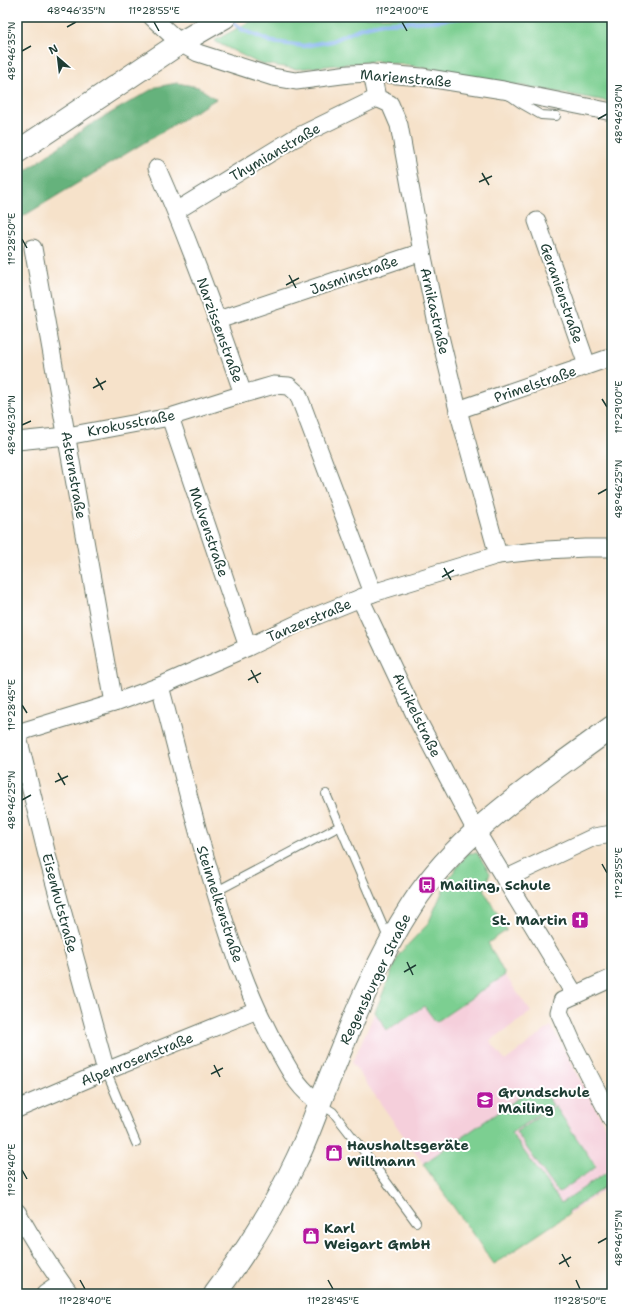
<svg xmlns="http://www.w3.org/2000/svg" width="629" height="1311" viewBox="0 0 629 1311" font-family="'Shantell Sans',sans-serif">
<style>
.built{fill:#f5cfdb}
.green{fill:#7ccf91;stroke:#4e8662}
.forest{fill:#65b27b;stroke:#427858}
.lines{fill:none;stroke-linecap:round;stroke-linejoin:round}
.stream{stroke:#85b3ef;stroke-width:4.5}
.lane-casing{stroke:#6a7768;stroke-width:10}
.street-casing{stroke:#6a7768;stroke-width:19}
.secondary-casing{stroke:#6a7768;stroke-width:24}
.primary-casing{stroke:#6a7768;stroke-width:24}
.highway-casing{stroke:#6a7768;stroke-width:24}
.lane{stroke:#fff;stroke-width:8}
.street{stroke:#fff;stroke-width:17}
.secondary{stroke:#fff;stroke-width:22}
.primary{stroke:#fff;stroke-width:22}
.highway{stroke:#fff;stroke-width:22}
.ticks{fill:none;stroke:#1f3d34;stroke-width:1.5}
.labels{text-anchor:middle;stroke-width:4;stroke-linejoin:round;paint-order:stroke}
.street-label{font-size:14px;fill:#1f3d34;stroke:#fff}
.poi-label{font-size:14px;font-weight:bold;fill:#1f3d34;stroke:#fff;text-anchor:start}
.neatline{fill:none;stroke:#1f3d34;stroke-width:1.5}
.ticks-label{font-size:10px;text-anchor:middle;fill:#1f3d34}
</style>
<rect width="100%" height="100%" fill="#fff"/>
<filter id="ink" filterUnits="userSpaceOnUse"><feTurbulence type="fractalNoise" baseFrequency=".025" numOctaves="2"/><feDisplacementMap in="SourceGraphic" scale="8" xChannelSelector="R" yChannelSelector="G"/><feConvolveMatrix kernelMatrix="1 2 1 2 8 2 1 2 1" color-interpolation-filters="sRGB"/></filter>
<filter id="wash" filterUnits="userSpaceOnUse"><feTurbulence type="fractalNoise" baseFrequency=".012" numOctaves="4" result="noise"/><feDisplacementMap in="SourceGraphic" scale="16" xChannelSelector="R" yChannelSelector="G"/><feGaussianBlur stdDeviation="0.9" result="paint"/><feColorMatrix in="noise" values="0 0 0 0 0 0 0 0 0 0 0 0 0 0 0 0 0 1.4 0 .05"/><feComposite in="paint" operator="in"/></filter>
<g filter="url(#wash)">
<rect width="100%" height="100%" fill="#f6e2ca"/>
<!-- built -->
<polygon class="built" points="505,975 531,1012 490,1041 505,1061 551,1026 612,1138 612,1185 494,1264 352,1063 375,1012 387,1030 424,1006 437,1022"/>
<!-- green -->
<g class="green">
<polygon points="258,17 600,17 612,37 612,102 412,66 376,61 297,69 258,63 214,41"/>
<polygon points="468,853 477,853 490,873 484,891 507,930 488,943 505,975 436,1022 424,1006 387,1030 375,1012 399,954 428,924 448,879"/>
<polygon points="542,1089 553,1105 511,1133 561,1203 612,1169 612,1182 568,1212 569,1214 494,1264 423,1164 526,1093 529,1097"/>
<polygon points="555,1106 596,1167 558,1193 516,1132"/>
</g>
<!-- forest -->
<polygon class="forest" points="177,83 198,87 216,99 17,220 17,177 88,126 156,87"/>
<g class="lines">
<!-- stream -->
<g class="stream">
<polyline points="526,17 541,19 564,17"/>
<polyline points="230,20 243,30 272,42 304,46 332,41 361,28 382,23 434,21 462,17"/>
</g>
</g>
</g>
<g filter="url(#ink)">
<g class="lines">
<defs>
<g id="lane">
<polyline points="510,96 520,103 541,115 556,116"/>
<polyline points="326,794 388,938"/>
<polyline points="215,892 340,826"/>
<polyline points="106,1071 136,1143"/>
<polyline points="320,1104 333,1112 369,1158 416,1222"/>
</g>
<g id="street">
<polyline points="152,17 180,43 198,53 273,77 296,81 349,74 372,73 422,77 503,90 612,112"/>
<polyline points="372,73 377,98 390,104 399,125 422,252 437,324 458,410 498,555"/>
<path d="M157,168C190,242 217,318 243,394L274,385L289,386L298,394L373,593"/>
<polyline points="176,211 293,139 377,98"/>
<polyline points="537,221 587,365"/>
<polyline points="33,248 114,703"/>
<polyline points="218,320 422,252"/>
<polyline points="458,410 612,357"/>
<polyline points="170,417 248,647"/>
<polyline points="17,441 67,436 170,417 243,394"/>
<polyline points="360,598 415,715 476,831 575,995 562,1001 559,1012 574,1046 612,1120"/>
<path d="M160,686C177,750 192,814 211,877C229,938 248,999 281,1055C292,1075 300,1090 320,1103"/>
<polyline points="17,733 114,703 160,686 248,647 301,622 373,593 498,555 546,550 586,548 612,548"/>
<polyline points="17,733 47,855 106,1071"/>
<polyline points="505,879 594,837 612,834"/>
<polyline points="575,995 612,978"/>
<polyline points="17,1109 106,1071 257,1010"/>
<path d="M17,1212C33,1240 50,1268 70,1294"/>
<polyline points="45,1294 61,1283"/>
</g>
<path id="secondary" d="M215,1294C246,1252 274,1208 296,1161C307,1139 315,1115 324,1092C349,1029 375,962 412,905C459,831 542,779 612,727"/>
<polyline id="primary" points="113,88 180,43 225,17"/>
<polyline id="highway" points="17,152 113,88"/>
</defs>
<!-- lane casing -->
<use href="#lane" class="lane-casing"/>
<!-- street casing -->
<use href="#street" class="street-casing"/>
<!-- secondary casing -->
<use href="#secondary" class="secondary-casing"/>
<!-- primary casing -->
<use href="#primary" class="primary-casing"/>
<!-- highway casing -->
<use href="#highway" class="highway-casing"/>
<!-- lane -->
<use href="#lane" class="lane"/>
<!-- street -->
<use href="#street" class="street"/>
<!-- secondary -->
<use href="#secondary" class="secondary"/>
<!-- primary -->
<use href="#primary" class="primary"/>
<!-- highway -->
<use href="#highway" class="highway"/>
</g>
</g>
<!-- ticks -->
<path class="ticks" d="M154,22L159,31M402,22L407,31M67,27L76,22M22,51L31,46M598,119L607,114M482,173L489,185M479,182L492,176M22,239L27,248M289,275L296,288M286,285L299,278M96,378L103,390M93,388L106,381M602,399L607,407M22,425L31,421M598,494L607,489M444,568L451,580M442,577L454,570M251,670L258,683M248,680L261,673M22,705L27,713M58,773L65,785M55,782L68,776M22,800L31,795M602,864L607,873M407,962L413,975M404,972L416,965M214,1065L220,1077M211,1074L223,1068M22,1170L27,1179M598,1243L607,1238M562,1254L569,1267M559,1264L571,1257M80,1280L85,1289M328,1280L333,1289M576,1280L580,1289"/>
<!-- icons -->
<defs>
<symbol id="bus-square" viewBox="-11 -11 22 22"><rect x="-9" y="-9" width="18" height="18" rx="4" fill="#b5179e" stroke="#fff"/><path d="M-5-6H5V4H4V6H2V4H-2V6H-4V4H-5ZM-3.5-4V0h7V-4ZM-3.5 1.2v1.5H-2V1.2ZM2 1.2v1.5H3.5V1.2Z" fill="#fff"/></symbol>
<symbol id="church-square" viewBox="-11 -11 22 22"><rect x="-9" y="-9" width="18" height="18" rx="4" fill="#b5179e" stroke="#fff"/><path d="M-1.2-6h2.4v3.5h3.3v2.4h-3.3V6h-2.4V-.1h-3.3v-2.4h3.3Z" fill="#fff"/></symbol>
<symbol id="school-square" viewBox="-11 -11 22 22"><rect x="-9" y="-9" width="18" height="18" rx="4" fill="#b5179e" stroke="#fff"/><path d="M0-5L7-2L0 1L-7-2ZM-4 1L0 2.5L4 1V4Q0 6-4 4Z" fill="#fff"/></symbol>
<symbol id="shop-square" viewBox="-11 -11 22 22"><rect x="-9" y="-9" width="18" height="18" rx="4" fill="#b5179e" stroke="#fff"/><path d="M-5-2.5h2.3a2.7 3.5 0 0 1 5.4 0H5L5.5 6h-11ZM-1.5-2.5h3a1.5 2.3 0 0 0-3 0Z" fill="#fff"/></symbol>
</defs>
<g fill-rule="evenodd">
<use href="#bus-square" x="417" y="875" width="20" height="20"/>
<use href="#church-square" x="570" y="910" width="20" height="20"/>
<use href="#school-square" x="475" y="1090" width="20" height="20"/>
<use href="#shop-square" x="324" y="1143" width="20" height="20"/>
<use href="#shop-square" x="301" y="1226" width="20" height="20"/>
</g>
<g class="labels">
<!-- street labels -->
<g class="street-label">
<text transform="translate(406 78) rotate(5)" y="5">Marienstraße</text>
<text transform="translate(275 152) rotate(-30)" y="5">Thymianstraße</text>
<text transform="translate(354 275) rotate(-19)" y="5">Jasminstraße</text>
<text transform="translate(562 293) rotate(71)" y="5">Geranienstraße</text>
<text transform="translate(435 311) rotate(77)" y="5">Arnikastraße</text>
<text transform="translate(220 330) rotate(70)" y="5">Narzissenstraße</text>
<text transform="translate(535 384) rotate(-19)" y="5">Primelstraße</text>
<text transform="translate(131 423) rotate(-11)" y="5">Krokusstraße</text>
<text transform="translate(74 475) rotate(80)" y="5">Asternstraße</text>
<text transform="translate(209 532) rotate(71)" y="5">Malvenstraße</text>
<text transform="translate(309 620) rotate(-23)" y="5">Tanzerstraße</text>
<text transform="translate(417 715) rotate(64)" y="5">Aurikelstraße</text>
<text transform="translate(60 903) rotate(75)" y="5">Eisenhutstraße</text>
<text transform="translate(220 904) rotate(72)" y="5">Steinnelkenstraße</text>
<text transform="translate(375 979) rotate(-64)" y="5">Regensburger Straße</text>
<text transform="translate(137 1059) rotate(-22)" y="5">Alpenrosenstraße</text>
</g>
<!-- poi labels -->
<g class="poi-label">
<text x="440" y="890">Mailing, Schule</text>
<text x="567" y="925" text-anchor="end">St. Martin</text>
<text x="498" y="1097">Grundschule<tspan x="498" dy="16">Mailing</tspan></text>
<text x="347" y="1150">Haushaltsgeräte<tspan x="347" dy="16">Willmann</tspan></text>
<text x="324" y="1233">Karl<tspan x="324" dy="16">Weigart GmbH</tspan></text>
</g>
</g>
<!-- margin -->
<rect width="629" height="1311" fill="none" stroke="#fff" stroke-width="44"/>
<!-- north arrow -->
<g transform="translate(58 58) rotate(332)" stroke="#ffffff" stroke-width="3" paint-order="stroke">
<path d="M0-3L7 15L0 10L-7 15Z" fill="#1f3d34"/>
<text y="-6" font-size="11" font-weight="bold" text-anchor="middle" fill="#1f3d34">N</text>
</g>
<rect x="22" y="22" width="585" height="1267" class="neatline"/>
<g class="ticks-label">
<text x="76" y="14">48°46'35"N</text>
<text x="154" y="14">11°28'55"E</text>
<text x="402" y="14">11°29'00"E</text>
<text transform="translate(11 51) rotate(-90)" y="4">48°46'35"N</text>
<text transform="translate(618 114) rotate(-90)" y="4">48°46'30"N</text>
<text transform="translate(11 239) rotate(-90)" y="4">11°28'50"E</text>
<text transform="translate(618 407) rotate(-90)" y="4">11°29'00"E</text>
<text transform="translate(11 425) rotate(-90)" y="4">48°46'30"N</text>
<text transform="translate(618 489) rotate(-90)" y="4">48°46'25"N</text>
<text transform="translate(11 705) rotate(-90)" y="4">11°28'45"E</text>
<text transform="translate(11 800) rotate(-90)" y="4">48°46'25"N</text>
<text transform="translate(618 873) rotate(-90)" y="4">11°28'55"E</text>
<text transform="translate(11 1170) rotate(-90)" y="4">11°28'40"E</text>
<text transform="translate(618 1238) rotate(-90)" y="4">48°46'15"N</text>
<text x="85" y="1304">11°28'40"E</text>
<text x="333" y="1304">11°28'45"E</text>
<text x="580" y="1304">11°28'50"E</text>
</g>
</svg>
